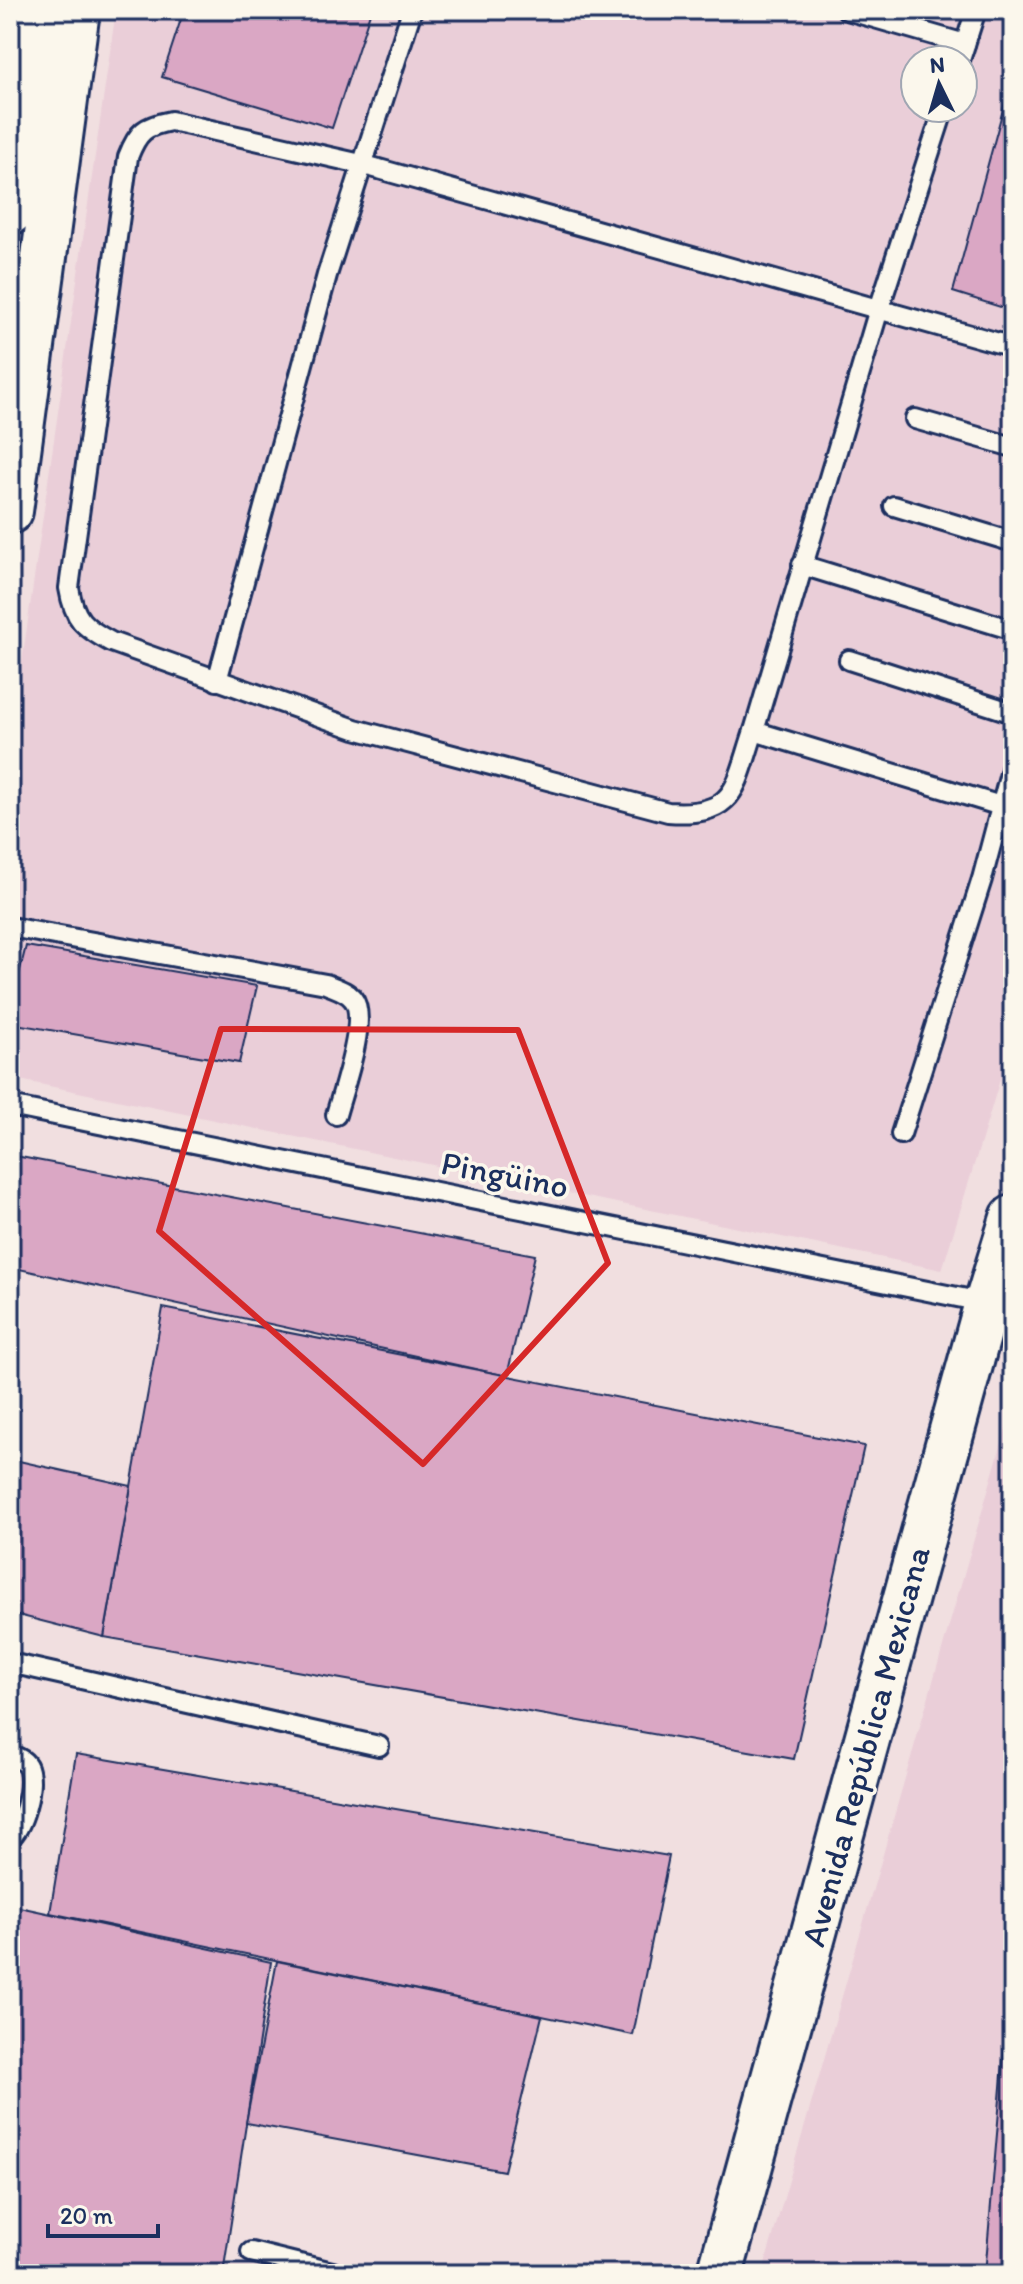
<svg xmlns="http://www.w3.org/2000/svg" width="1023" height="2284" viewBox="0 0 1023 2284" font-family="Itim,sans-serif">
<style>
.built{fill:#eaced8;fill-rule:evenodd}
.building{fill:#daa7c4;stroke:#1b2f5e;stroke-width:2}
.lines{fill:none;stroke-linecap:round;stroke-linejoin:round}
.service-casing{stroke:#1b2f5e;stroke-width:24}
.tertiary-casing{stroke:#1b2f5e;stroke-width:50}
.service{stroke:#fbf7ec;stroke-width:18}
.tertiary{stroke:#fbf7ec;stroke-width:44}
.marked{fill:none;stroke:#d62828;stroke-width:6;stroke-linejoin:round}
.labels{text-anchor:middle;stroke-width:7;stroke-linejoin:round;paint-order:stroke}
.street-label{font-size:34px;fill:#1b2f5e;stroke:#fbf7ec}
</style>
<rect width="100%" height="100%" fill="#f1dfe0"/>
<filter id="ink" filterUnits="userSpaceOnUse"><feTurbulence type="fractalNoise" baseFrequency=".0125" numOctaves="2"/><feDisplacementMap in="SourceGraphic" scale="16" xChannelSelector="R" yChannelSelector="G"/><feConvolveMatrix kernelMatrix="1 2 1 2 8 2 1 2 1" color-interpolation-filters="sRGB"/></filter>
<g filter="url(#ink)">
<!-- built -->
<g class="built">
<path d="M116,10H1013V1037L942,1270L10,1078V745ZM915,60H963V108H915Z"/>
<polygon points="1013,1404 1013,2274 762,2274"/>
</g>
<!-- building -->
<g class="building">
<polygon points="184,10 371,10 332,128 162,77"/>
<polygon points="1013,73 1013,311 953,292"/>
<polygon points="26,946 257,986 239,1063 10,1023 10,1010"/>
<polygon points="10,1155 535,1255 507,1376 10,1267"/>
<polygon points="163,1308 864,1446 794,1759 104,1637"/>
<polygon points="10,1459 131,1486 104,1637 10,1613"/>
<polygon points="76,1754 669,1856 633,2035 50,1913"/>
<polygon points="10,1905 271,1962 223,2274 63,2274 10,2263"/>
<polygon points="1013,1947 1013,2274 985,2274"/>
<polygon points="277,1961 542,2016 504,2171 246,2123"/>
</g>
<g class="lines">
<defs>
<g id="service">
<polyline points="847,10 965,44"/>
<polyline points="960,60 976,10"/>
<path d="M944,108L879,309L754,731C735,787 737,817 668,812L355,729L111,642C83,627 74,619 69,588L128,157C138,131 145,126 171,121L361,164L1013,347"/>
<polyline points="915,419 1013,447"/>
<polyline points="894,506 1013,542"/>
<polyline points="802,565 1013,630"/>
<polyline points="849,660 1013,713"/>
<polyline points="217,681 327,275 412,10"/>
<polyline points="754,731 1001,806"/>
<path d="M10,927L326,984C335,988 347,991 353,999C369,1018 342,1092 336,1115"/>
<polyline points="10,1106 987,1303"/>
<polyline points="901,1134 982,879 1013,762"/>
<polyline points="10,1663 379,1746"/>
<path d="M10,1755C18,1757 27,1761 29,1771C33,1789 23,1827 10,1838"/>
<polyline points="251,2252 340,2274"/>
</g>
<g id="tertiary">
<polyline points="10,212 38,10"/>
<polyline points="10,511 77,10"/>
<polyline points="720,2274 987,1303 1013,1218"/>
</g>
</defs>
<!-- service casing -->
<use href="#service" class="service-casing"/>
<!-- tertiary casing -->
<use href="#tertiary" class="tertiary-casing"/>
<!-- service -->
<use href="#service" class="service"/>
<!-- tertiary -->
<use href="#tertiary" class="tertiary"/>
</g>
</g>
<!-- marked area -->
<path class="marked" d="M221,1029L518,1030L608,1263L423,1464L159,1231Z"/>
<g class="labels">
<!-- street labels -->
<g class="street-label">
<text transform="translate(505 1174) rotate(11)" y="12">Pingüino</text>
<text transform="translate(865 1746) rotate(-75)" y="12">Avenida República Mexicana</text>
</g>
</g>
<!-- margin -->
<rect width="1023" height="2284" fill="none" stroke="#fbf7ec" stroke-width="40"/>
<rect x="20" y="20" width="983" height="2244" fill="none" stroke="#1b2f5e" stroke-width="3" filter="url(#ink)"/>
<!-- north arrow -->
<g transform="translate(939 84) rotate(355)"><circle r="38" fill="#fbf7ec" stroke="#a1a7b3" stroke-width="2"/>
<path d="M0-6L14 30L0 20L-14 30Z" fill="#1b2f5e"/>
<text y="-12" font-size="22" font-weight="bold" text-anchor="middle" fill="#1b2f5e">N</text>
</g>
<!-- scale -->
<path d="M48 2224v12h110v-12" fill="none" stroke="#1b2f5e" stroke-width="4"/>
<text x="60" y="2224" font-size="24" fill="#1b2f5e" stroke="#fbf7ec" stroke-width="6" paint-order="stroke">20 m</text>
</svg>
